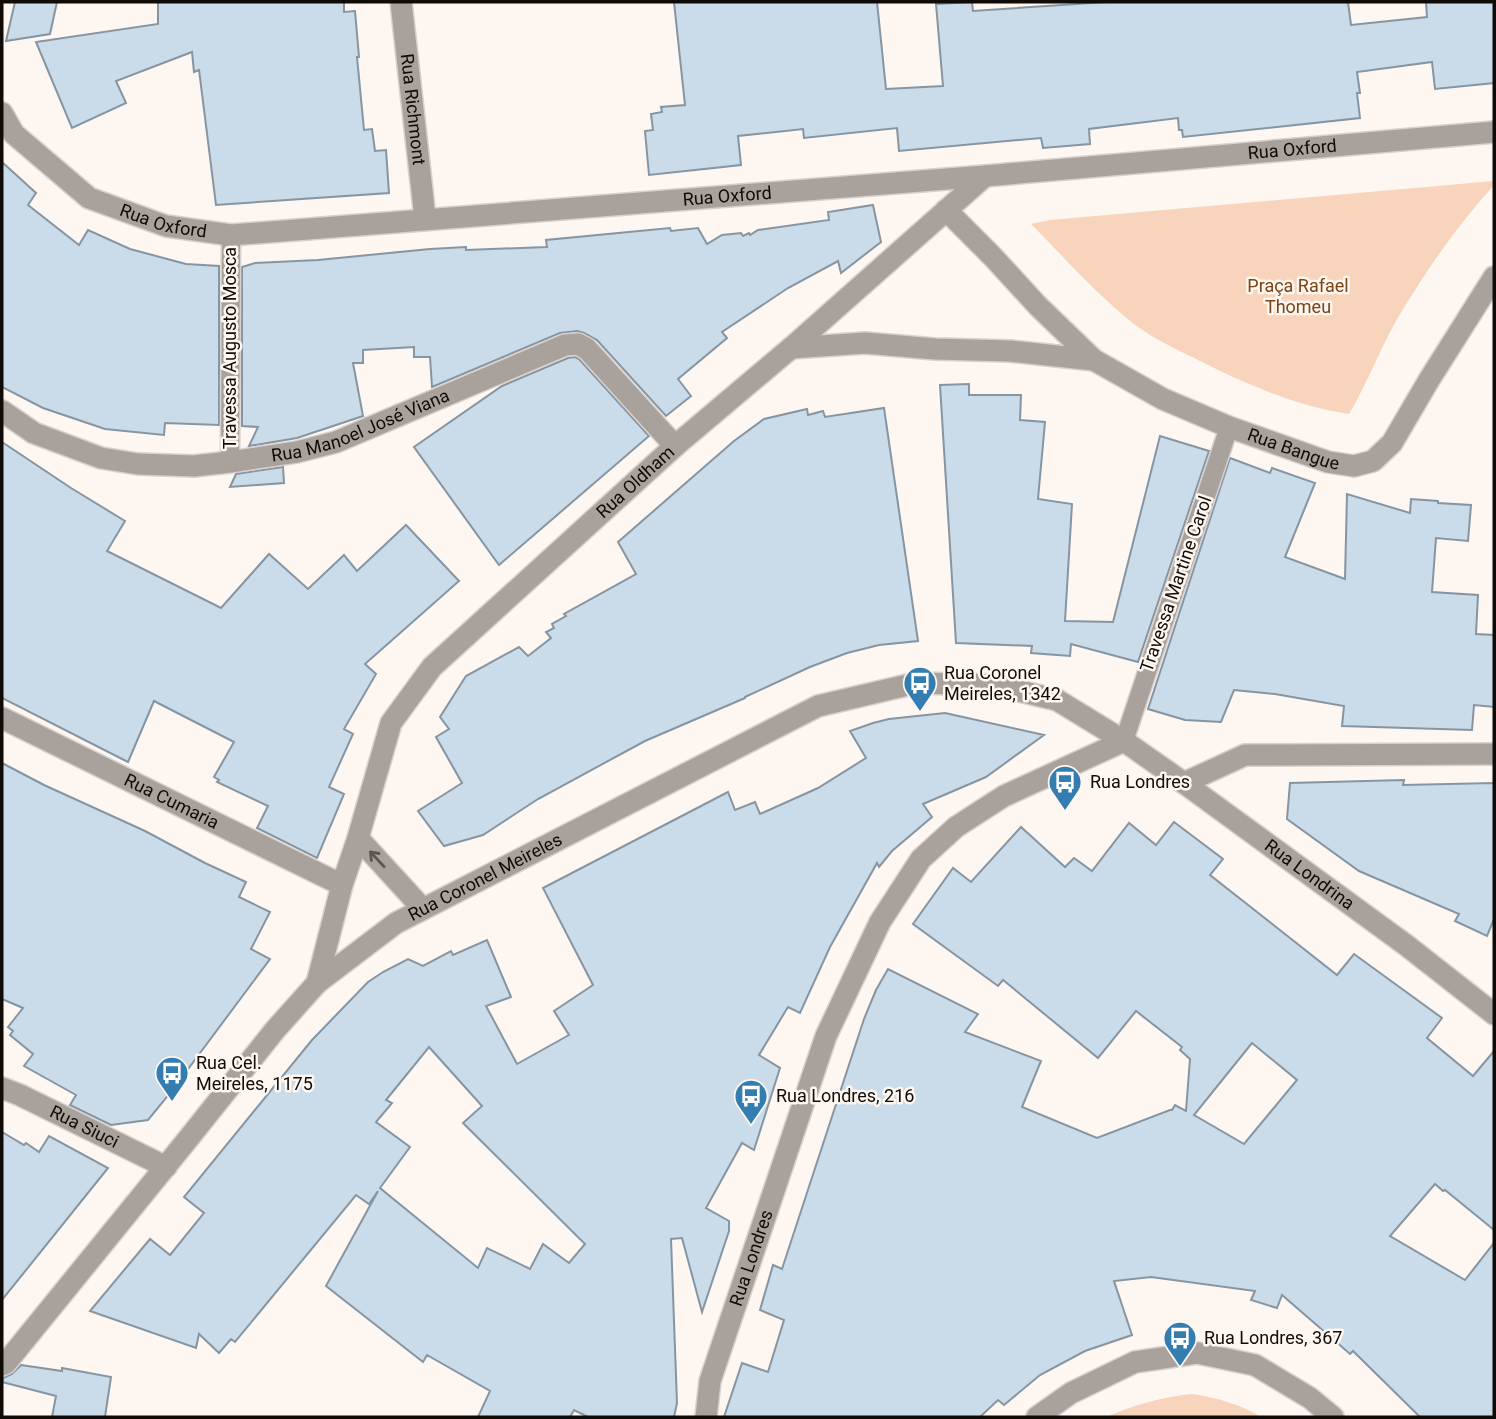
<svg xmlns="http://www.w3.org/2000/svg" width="1496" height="1419" viewBox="0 0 1496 1419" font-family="Roboto,sans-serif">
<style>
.green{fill:#f7d4bb}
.building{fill:#cadbe9;stroke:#8695a2;stroke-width:2;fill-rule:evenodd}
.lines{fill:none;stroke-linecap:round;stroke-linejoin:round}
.service-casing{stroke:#d7d0cc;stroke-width:21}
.minor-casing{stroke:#d7d0cc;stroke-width:24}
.tertiary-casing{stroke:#d7d0cc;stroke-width:24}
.service{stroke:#a9a29c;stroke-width:18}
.minor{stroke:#a9a29c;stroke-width:21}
.tertiary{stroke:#a9a29c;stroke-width:21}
.oneway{stroke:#5c5652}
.labels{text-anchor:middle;stroke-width:5;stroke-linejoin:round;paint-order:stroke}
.street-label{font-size:18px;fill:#100b07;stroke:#fdf6f1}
.park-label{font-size:18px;fill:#7b4411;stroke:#fdf6f1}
.poi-label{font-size:18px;fill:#100b07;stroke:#fdf6f1;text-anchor:start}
</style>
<rect width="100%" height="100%" fill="#fdf6f1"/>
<!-- green -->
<g class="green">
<path d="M1494,181V185C1457,226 1424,273 1396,321C1379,351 1367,384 1349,414C1295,406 1243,383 1194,358C1174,348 1152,338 1134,324C1097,295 1064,257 1031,224L1050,220Z"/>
<path d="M1192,1394C1217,1398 1240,1404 1261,1417H1106C1134,1405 1161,1397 1192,1394Z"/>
</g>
<!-- building -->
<g class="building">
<polygon points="15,2 57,2 50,34 6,41"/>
<polygon points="158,2 344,2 344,12 355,11 359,57 357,57 364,130 372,129 375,151 386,150 389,193 216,205 199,70 194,72 192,52 116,81 126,103 72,128 36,42 158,24"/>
<polygon points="674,2 877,2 886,89 943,86 936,4 972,2 973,11 1107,2 1348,2 1351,25 1427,17 1426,2 1494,2 1494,83 1435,89 1432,62 1357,72 1360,93 1357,93 1360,118 1183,137 1182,130 1179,130 1178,118 1089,129 1090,144 1043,148 1041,138 899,151 897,128 804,138 803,129 738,136 741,165 649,175 645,131 653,130 651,114 662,112 661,107 685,105"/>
<polygon points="2,162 36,193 28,205 79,245 88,230 130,249 186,264 219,266 219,425 165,423 164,435 105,429 43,408 2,387"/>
<polygon points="873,205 881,242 841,273 838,261 788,288 722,332 727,338 678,379 691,396 666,416 597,340 584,333 577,331 560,333 432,387 430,357 414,357 414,347 363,350 363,363 353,363 363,416 297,438 249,446 258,427 242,426 242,267 255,263 318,260 430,249 466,247 466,250 547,247 546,240 670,228 671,231 698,228 707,244 722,235 741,233 743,236 749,233 750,235 758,230 829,220 828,212"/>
<polygon points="575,357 579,359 649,436 499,565 414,447 502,386 568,358"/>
<polygon points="969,384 969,395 1021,395 1020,420 1045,422 1038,499 1072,504 1065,621 1113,622 1160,436 1209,451 1138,662 1071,644 1070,656 1031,653 1032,646 956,643 940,385"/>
<polygon points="884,408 918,641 879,645 847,653 810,667 745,697 745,698 645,741 538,799 483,835 444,846 418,811 462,783 436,737 449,729 440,717 466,676 519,647 528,656 551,638 546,632 554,628 552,624 566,616 564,614 636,574 618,542 734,441 764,419 807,409 808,415 823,411 825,417"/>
<polygon points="2,442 71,488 125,521 107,551 221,608 269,554 308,589 344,555 357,571 406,525 459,581 365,664 376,674 344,729 353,734 329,787 344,794 317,858 257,828 268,806 217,782 219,780 214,777 234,742 154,701 128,762 2,698"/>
<polygon points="1230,458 1270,473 1272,468 1315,483 1285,557 1345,579 1347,494 1410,513 1411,499 1438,501 1438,503 1471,505 1468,541 1436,538 1432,592 1478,595 1476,634 1494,635 1494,707 1474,705 1472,730 1342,726 1344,706 1275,694 1234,690 1221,722 1185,720 1148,709"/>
<polygon points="283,467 284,483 230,487 236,474"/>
<path d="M945,713L1044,735L986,777L923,804L932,817L892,851L879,867L877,863L830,947L800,1013L788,1007L759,1055L780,1068L754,1150L742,1143L706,1208L729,1221V1231L702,1312L682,1238L671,1239L677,1403L674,1417H588L574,1410L570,1417H478L490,1391L427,1355L423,1362L326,1286L378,1191L369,1204L356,1195L235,1342L231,1339L219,1353L199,1334L196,1348L90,1311L150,1239L170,1255L204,1213L184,1197L312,1040L368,982L383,972L408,959L423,966L451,951L453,955L487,940L511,997L486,1006L517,1064L569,1035L554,1011L593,985L543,888L728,792L735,810L755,802L760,814L818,788L866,758L850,731L873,723L889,719ZM429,1047L482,1106L463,1123L585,1244L569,1263L543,1244L530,1269L487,1248L478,1268L380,1188L410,1147L376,1122L392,1103L386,1100Z"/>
<polygon points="2,763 44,785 145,831 205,863 246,882 239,897 270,912 251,949 270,959 171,1092 148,1120 111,1125 70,1105 76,1095 24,1066 33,1054 10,1035 13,1031 8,1027 23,1008 2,999"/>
<polygon points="1404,780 1403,785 1494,783 1494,919 1487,936 1455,921 1459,914 1359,871 1287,819 1290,783"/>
<path d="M1174,822L1223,859L1210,875L1337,975L1354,954L1442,1018L1427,1038L1473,1076L1494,1051V1230L1445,1190L1443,1191L1435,1184L1390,1236L1465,1280L1494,1243V1417H1420L1353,1351L1350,1354L1282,1295L1277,1308L1251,1300L1255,1291L1151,1277L1114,1281L1132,1335L1085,1351L1040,1375L1004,1405L998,1400L980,1417H724L742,1363L768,1372L784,1320L760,1310L773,1265L782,1269L864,1019L876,990L888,969L978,1014L965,1032L1041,1061L1022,1107L1097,1138L1170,1110H1172L1175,1105L1186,1111L1190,1059L1180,1050L1182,1047L1136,1011L1098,1058L1003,980L998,986L913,924L953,868L971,882L1021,827L1065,867L1074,858L1092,871L1129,823L1156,845ZM1252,1043L1297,1080L1244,1144L1194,1115Z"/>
<polygon points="2,1132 24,1145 26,1143 39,1152 49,1136 108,1168 2,1300"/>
<polygon points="21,1365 62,1371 62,1368 111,1377 105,1417 52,1417 56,1396 2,1382 3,1378 12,1374"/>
</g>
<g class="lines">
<defs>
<g id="service">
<polyline points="230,462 231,235"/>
<polyline points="1124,741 1229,427"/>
</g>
<g id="minor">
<path id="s1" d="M401,2L425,218"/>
<path id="s2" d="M2,113L14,134L89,198L166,226L231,235L985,176L1494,132"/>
<path id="s3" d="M946,210L992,256L1038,306L1094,360L1163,399L1229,427L1328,462L1354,466L1373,461L1392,443L1429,380L1494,277"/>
<polyline points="791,348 865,343 935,349 1010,351 1094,360"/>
<path id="s4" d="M2,411L34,433L101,458L138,464L194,466L230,462L297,452L336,442L565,345L578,344L587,349L675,446"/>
<path id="s5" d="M2,718L342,885"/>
<polyline points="1184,783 1245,755 1494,754"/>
<path id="s6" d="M358,838L391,723L432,667L675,446L791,348L985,176"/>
<polyline points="317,983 342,885 358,838 423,909"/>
<path id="s7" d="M2,1088L20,1095L166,1167"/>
<path id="s8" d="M706,1417L710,1381L826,1036L880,922L921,859L956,827L1004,796L1124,741"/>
<polyline points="1037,1417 1071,1393 1135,1362 1197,1353 1255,1365 1310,1398 1333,1417"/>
</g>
<g id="tertiary">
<path id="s9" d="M2,1365L6,1363L188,1139L275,1030L317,983L396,923L818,706L916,683L995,685L1057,700L1124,741L1184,783L1406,945L1494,1014"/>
</g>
</defs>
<!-- service casing -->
<use href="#service" class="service-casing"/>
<!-- minor casing -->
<use href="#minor" class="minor-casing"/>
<!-- tertiary casing -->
<use href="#tertiary" class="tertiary-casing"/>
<!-- service -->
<use href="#service" class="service"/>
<!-- minor -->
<use href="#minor" class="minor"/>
<!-- tertiary -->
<use href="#tertiary" class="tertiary"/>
</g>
<!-- one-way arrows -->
<defs><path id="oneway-shaft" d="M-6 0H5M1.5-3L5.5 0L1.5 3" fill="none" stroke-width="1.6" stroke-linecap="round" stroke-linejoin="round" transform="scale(1.75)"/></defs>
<use class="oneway" href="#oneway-shaft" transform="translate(377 859) rotate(-133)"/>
<!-- icons -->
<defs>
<symbol id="bus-pin" viewBox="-11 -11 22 30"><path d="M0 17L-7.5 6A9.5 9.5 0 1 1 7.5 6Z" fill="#337db0" stroke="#fdf6f1"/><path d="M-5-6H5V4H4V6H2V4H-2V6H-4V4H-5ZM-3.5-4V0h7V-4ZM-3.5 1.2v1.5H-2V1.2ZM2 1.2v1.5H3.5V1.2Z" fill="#fff"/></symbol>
</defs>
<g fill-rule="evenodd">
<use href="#bus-pin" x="901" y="664" width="38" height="52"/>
<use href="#bus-pin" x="1046" y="763" width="38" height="52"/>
<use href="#bus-pin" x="153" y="1054" width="38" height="52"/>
<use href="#bus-pin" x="732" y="1077" width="38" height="52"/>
<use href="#bus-pin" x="1161" y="1319" width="38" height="52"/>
</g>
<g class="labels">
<!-- street labels -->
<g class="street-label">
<text dy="6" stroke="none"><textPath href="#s1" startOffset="108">Rua Richmont</textPath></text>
<text dy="6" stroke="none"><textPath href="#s2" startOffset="1335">Rua Oxford</textPath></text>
<text dy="6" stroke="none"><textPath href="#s2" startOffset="768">Rua Oxford</textPath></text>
<text dy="6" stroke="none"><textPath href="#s2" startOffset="201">Rua Oxford</textPath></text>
<text transform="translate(230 348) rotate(-90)" y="6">Travessa Augusto Mosca</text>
<text dy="6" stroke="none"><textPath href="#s4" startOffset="376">Rua Manoel José Viana</textPath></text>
<text dy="6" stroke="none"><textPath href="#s3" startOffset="430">Rua Bangue</textPath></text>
<text dy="6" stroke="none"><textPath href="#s6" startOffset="464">Rua Oldham</textPath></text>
<text transform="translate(1176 584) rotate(-71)" y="6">Travessa Martine Carol</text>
<text dy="6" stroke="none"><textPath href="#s5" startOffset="189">Rua Cumaria</textPath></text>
<text dy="6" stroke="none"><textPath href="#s9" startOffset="1620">Rua Londrina</textPath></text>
<text dy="6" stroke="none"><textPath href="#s9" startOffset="695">Rua Coronel Meireles</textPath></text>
<text dy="6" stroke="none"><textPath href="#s7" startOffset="91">Rua Siuci</textPath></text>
<text dy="6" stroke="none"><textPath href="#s8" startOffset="166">Rua Londres</textPath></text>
</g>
<!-- park labels -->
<g class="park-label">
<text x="1298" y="292">Praça Rafael<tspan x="1298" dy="21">Thomeu</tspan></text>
</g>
<!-- poi labels -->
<g class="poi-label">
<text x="944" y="679">Rua Coronel<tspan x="944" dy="21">Meireles, 1342</tspan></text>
<text x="1090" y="788">Rua Londres</text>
<text x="196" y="1069">Rua Cel.<tspan x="196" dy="21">Meireles, 1175</tspan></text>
<text x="776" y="1102">Rua Londres, 216</text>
<text x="1204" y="1344">Rua Londres, 367</text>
</g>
</g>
<!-- border -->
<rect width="1496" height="1419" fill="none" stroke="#100b07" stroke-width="7"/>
</svg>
